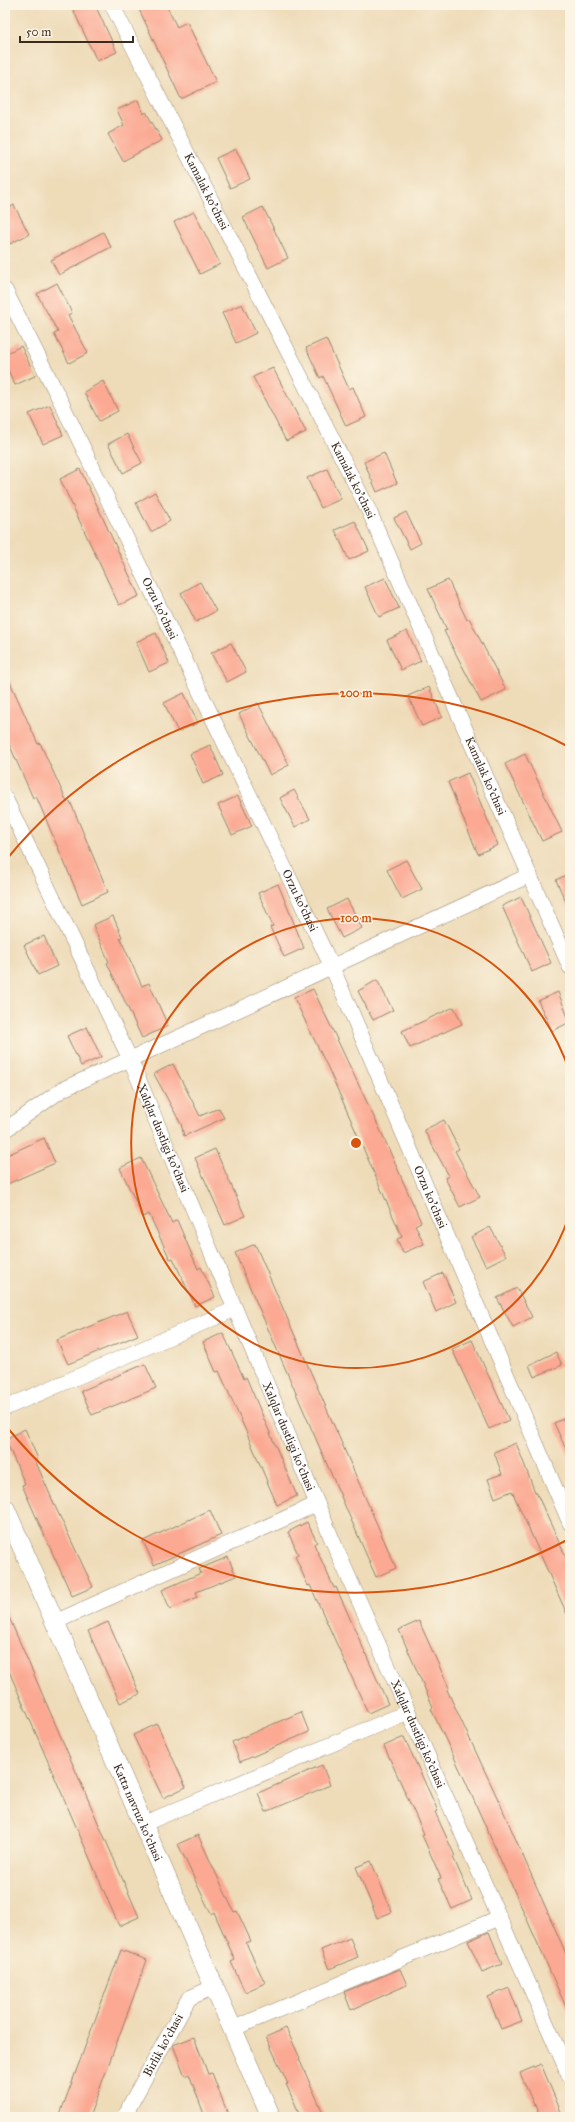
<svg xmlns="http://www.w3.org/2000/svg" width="575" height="2122" viewBox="0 0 575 2122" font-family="'IM FELL Great Primer',serif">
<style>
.building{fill:#fba993}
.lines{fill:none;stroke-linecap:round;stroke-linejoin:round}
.minor-casing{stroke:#94836c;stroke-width:16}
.tertiary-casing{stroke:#94836c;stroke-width:20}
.minor{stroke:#fff;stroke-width:15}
.tertiary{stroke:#fff;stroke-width:19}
.ring{fill:none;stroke:#d7540e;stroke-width:2}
.labels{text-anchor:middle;stroke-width:3;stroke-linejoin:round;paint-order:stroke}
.street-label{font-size:12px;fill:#3b2a1e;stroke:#fcf5e5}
.centre{fill:#d7540e;stroke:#fcf5e5;stroke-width:2}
.ring-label{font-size:12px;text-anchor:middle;font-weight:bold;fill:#d7540e;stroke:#fcf5e5;stroke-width:3;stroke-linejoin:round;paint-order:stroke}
</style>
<rect width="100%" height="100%" fill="#fcf5e5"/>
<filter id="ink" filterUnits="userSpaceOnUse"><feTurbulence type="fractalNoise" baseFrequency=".025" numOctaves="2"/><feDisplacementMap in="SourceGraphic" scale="8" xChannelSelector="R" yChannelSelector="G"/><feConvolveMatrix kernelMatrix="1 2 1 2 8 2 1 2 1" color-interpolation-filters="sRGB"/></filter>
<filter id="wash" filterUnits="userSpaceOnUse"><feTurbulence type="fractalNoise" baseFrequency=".012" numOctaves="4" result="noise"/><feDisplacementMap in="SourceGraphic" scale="16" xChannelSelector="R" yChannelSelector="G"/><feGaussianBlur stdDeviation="0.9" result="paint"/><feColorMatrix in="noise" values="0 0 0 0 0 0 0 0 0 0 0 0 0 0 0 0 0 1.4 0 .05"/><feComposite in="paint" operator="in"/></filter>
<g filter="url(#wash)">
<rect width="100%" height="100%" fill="#eedcb9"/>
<g id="blocks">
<!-- building -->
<g class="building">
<polygon points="71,5 95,5 117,52 97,61"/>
<polygon points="137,5 166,5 177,27 187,22 216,82 181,99"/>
<polygon points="138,100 144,114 146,112 162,140 123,161 108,134 124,125 117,110"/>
<polygon points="236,149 250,179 230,188 216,158"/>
<polygon points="14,205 29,234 10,244 5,235 5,210"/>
<polygon points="263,207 288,258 268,268 243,217"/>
<polygon points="194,212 220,264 200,274 174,222"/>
<polygon points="103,232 111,247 59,275 51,260"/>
<polygon points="57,283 72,313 68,315 88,353 69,363 54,334 58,332 37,294"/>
<polygon points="242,304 256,333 236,343 222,313"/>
<polygon points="326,339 349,389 353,387 366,417 346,426 323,376 320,378 306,348"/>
<polygon points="21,346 35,376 15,385 5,364 5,354"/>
<polygon points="273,368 306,432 286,441 253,377"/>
<polygon points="103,381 118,411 99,421 84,392"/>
<polygon points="50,405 63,435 43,444 29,414"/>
<polygon points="127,434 142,463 123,473 108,444"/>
<polygon points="384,453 397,483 377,492 364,462"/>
<polygon points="80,469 139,596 119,605 60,479"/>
<polygon points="327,469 341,499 321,508 307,478"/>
<polygon points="155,492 170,521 151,532 136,503"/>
<polygon points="406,512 421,543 410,549 394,518"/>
<polygon points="355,521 369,551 349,560 335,530"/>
<polygon points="385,578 399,608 379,617 365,587"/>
<polygon points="448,580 467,620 469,618 506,690 481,702 444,631 447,630 428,589"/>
<polygon points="200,582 216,611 196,622 181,593"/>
<polygon points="407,631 421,661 401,670 387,640"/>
<polygon points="156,633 169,663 149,672 136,642"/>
<polygon points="231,643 246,672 227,682 211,653"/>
<polygon points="5,671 38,744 40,743 67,802 70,801 108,892 82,904 36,796 33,798 5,735"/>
<polygon points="429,687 442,717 422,726 408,696"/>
<polygon points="184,693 198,723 178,732 164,703"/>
<polygon points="258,703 289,765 270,775 239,714"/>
<polygon points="210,745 223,775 203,784 190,754"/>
<polygon points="525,754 562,832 542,841 505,764"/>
<polygon points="468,773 498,845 478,854 448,782"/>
<polygon points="294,790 310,819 295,827 280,798"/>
<polygon points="238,796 252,826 232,835 218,805"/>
<polygon points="406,860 422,889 402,899 387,870"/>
<polygon points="570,873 570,911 556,880"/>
<polygon points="278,884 304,948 284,957 270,927 273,926 258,893"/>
<polygon points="521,897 551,963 532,972 502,906"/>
<polygon points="347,899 362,928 342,938 327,909"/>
<polygon points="113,916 122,937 120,938 142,986 149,983 168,1026 142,1038 107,963 109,962 93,925"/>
<polygon points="44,936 57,966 38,975 24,945"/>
<polygon points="377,980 393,1010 373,1020 358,991"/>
<polygon points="313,989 383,1136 421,1222 415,1225 424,1244 403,1253 397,1239 402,1237 329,1070 294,998"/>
<polygon points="558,992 570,1022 552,1031 538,1001"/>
<polygon points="454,1007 462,1024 410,1048 402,1031"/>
<polygon points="87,1027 101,1057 81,1066 67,1036"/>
<polygon points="173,1064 200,1116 219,1108 224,1118 184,1136 181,1124 154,1074"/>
<polygon points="444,1120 459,1149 455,1151 480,1197 460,1207 445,1178 449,1176 424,1130"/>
<polygon points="44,1138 55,1163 5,1185 5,1156"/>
<polygon points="215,1149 245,1216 225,1225 195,1158"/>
<polygon points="141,1158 172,1223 177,1220 198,1269 201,1267 215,1297 195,1306 173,1258 170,1259 149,1214 143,1217 120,1168"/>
<polygon points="490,1227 506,1256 486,1266 471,1237"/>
<polygon points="255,1244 396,1568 376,1577 235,1253"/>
<polygon points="443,1273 456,1302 436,1312 423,1282"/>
<polygon points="517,1288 532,1317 513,1327 497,1298"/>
<polygon points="127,1311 138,1335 68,1364 57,1340"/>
<polygon points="223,1333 244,1379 246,1377 297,1496 277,1505 245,1429 219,1371 216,1372 203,1342"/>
<polygon points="472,1340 509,1420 489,1429 452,1349"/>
<polygon points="556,1352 562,1365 534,1377 529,1365"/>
<polygon points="145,1364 156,1388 92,1415 81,1391"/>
<polygon points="570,1416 570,1458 554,1423"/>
<polygon points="25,1429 38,1459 35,1460 55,1506 93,1587 72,1596 42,1530 22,1485 25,1484 5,1439"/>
<polygon points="516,1443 535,1492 536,1492 570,1566 570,1621 512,1491 495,1498 488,1479 502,1474 494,1452"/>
<polygon points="210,1510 221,1535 154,1565 143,1541"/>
<polygon points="307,1522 317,1542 314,1544 334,1588 336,1587 388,1704 368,1713 310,1585 308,1586 295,1556 298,1554 288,1532"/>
<polygon points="228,1557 236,1576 196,1592 198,1597 170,1609 162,1590 201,1573 199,1569"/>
<polygon points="5,1608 139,1917 119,1926 5,1662"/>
<polygon points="419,1621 449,1688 447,1690 502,1808 570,1963 570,2016 464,1778 431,1709 433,1707 399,1630"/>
<polygon points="108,1622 140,1694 120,1703 88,1631"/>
<polygon points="301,1712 309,1732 240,1762 232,1742"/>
<polygon points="157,1724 186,1787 163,1798 133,1735"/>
<polygon points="404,1737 438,1811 435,1812 455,1856 453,1857 472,1900 452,1909 438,1879 441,1878 422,1835 424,1834 384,1746"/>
<polygon points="322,1765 330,1785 266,1812 258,1793"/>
<polygon points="198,1835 234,1912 237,1911 251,1941 246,1943 265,1983 245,1992 231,1962 235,1960 214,1912 211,1914 178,1844"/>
<polygon points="371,1861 392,1912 377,1918 356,1867"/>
<polygon points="489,1932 502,1964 482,1972 468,1941"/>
<polygon points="350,1938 358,1957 329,1969 321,1950"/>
<polygon points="121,1950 147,1960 100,2088 89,2117 59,2117"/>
<polygon points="400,1969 407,1985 351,2010 344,1992"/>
<polygon points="509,1988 522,2021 501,2029 488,1997"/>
<polygon points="286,2028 300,2058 299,2059 325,2117 301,2117 286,2084 288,2084 266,2037"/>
<polygon points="194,2037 208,2074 212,2073 229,2117 205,2117 189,2074 185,2076 173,2045"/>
<polygon points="541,2064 563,2117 541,2117 536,2104 534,2105 520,2073"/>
</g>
</g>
</g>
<g filter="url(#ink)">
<use href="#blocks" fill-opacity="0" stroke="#94836c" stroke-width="1"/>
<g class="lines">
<defs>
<g id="minor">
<path id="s1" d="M112,5L369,511L570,967"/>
<path id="s2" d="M5,290L62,404L332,967L570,1523"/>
<path id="s3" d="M5,798L130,1059L337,1551L570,2077"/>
<polyline points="5,1130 63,1089 175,1039 530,875"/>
<polyline points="5,1408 235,1309"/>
<polyline points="55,1622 317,1504"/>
<polyline points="143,1824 408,1712"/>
<polyline points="232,2029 499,1918"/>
<path id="s4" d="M126,2117L130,2105L189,1998L214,1987"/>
</g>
<g id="tertiary">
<path id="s5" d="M5,1508L271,2117"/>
</g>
</defs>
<!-- minor casing -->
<use href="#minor" class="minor-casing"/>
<!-- tertiary casing -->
<use href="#tertiary" class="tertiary-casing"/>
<!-- minor -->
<use href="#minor" class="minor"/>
<!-- tertiary -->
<use href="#tertiary" class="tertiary"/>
</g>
</g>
<!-- distance rings -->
<g class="ring">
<path d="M570 1213A225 225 0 1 1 570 1073"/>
<path d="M567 1540A450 450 0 0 1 6 1426M6 860A450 450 0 0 1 567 746"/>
</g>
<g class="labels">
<!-- street labels -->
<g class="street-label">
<text dy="4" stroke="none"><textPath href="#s1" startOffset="209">Kamalak ko'chasi</textPath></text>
<text dy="4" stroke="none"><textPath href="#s1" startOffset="533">Kamalak ko'chasi</textPath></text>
<text dy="4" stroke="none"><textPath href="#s2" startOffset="354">Orzu ko'chasi</textPath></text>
<text dy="4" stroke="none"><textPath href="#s1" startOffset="857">Kamalak ko'chasi</textPath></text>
<text dy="4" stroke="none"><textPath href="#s2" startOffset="678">Orzu ko'chasi</textPath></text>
<text dy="4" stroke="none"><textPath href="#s3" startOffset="375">Xalqlar dustligi ko'chasi</textPath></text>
<text dy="4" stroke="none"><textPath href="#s2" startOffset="1002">Orzu ko'chasi</textPath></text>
<text dy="4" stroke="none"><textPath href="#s3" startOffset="699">Xalqlar dustligi ko'chasi</textPath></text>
<text dy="4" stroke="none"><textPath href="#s3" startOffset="1023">Xalqlar dustligi ko'chasi</textPath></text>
<text dy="4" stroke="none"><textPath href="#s5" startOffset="332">Katta navruz ko'chasi</textPath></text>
<text dy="4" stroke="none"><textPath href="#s4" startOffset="81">Birlik ko'chasi</textPath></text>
</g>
</g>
<circle cx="356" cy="1143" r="6" class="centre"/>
<g class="ring-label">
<text x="356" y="697">200 m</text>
<text x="356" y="922">100 m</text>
</g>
<!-- margin -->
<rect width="575" height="2122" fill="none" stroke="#fcf5e5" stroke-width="20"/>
<!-- scale -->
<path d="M20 36v6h113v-6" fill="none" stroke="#3b2a1e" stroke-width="2"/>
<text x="26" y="36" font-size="12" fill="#3b2a1e" stroke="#fcf5e5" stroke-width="3" paint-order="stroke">50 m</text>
</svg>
